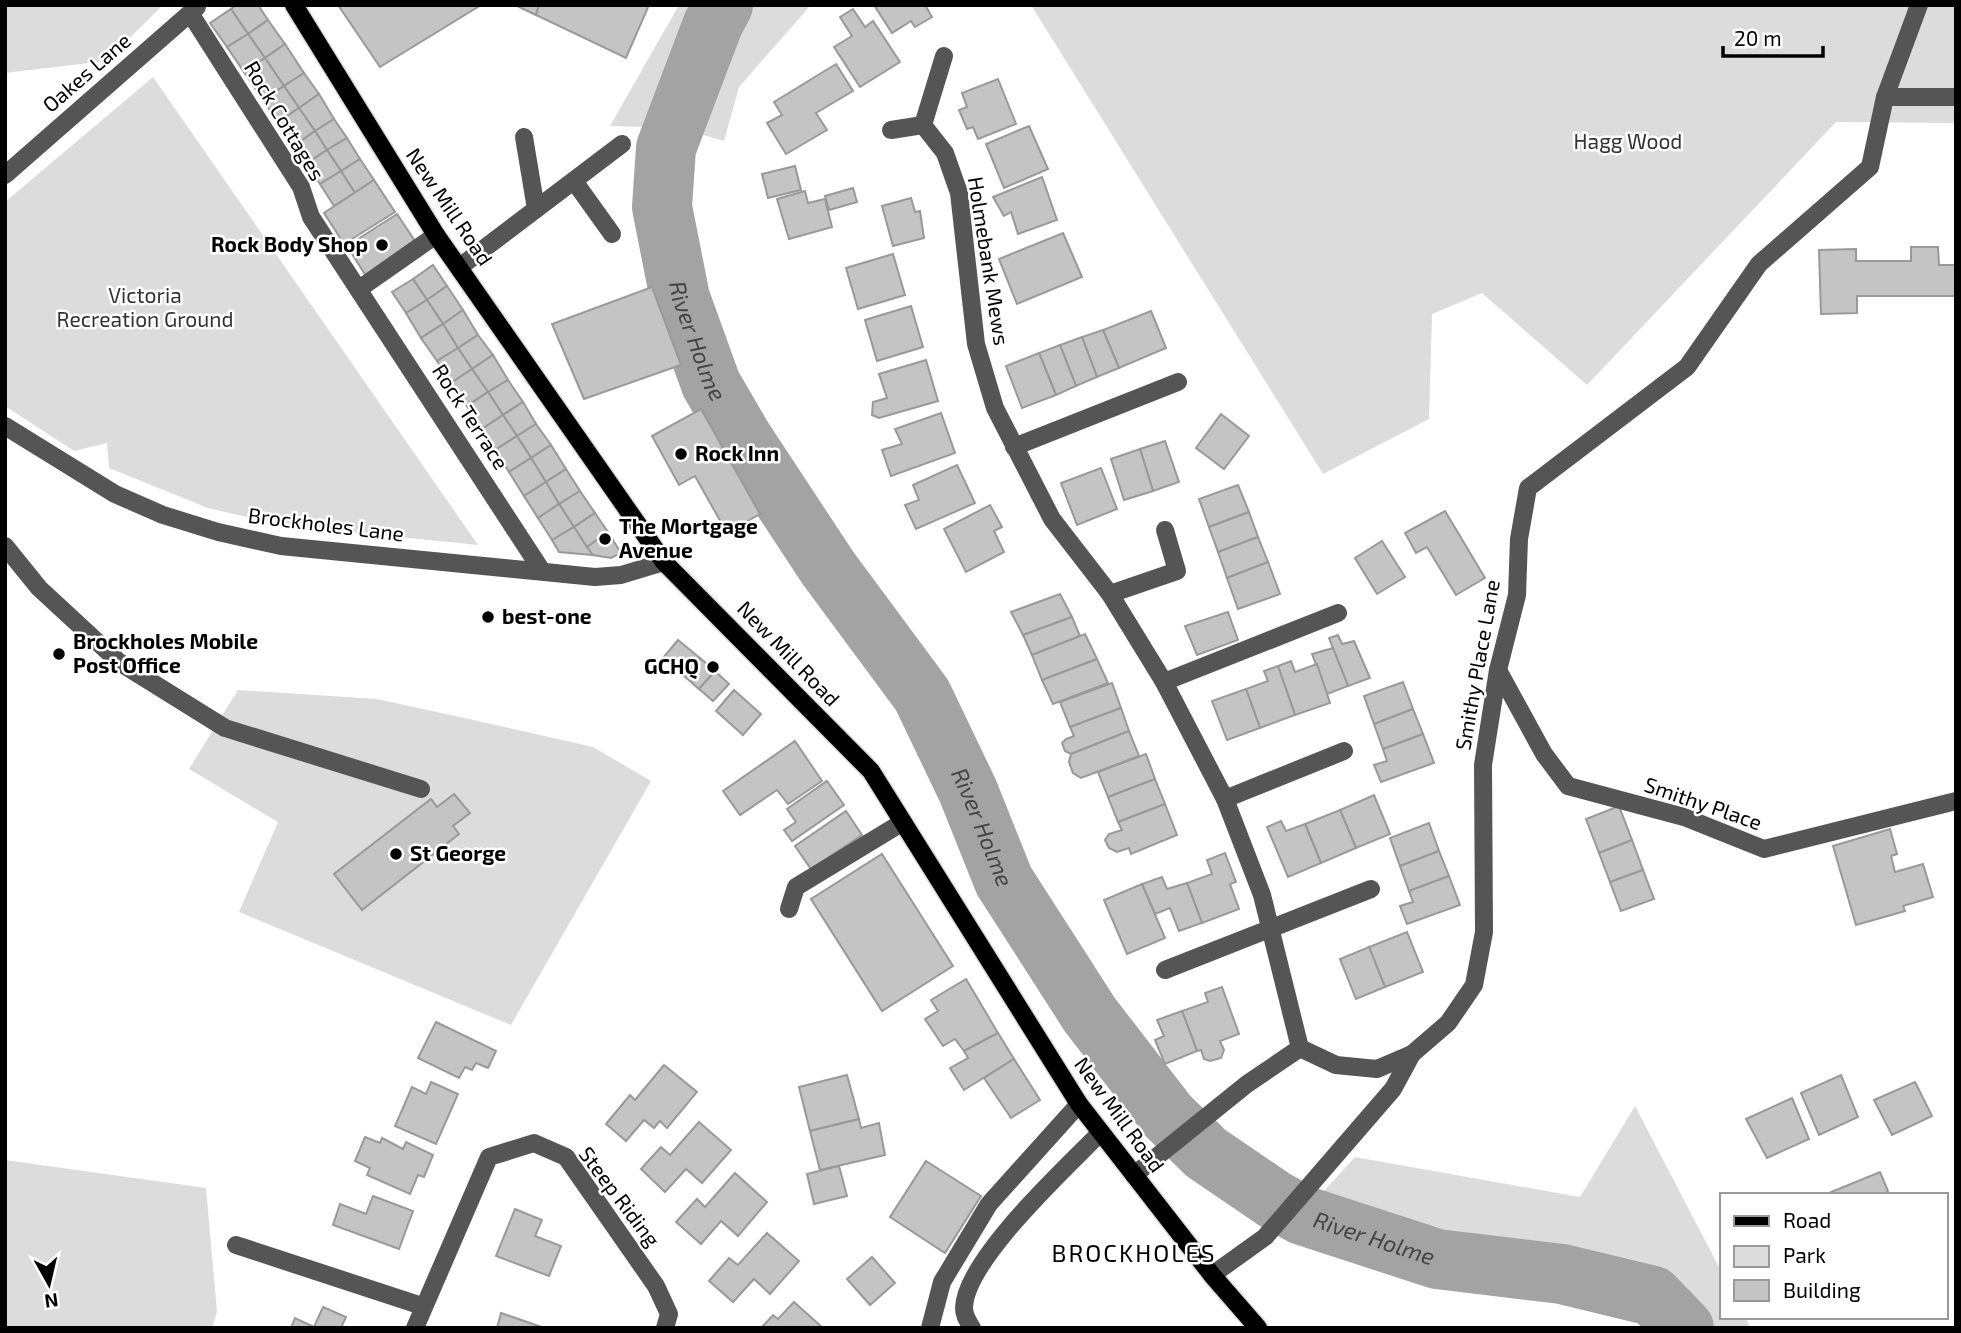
<svg xmlns="http://www.w3.org/2000/svg" width="1961" height="1333" viewBox="0 0 1961 1333" font-family="'Exo 2',sans-serif">
<style>
.green{fill:#dcdcdc}
.lines{fill:none;stroke-linecap:round;stroke-linejoin:round}
.river{stroke:#a3a3a3;stroke-width:60}
.building{fill:#c4c4c4;stroke:#999;stroke-width:2}
.major-casing{stroke:#dbdbdb;stroke-width:21}
.minor{stroke:#555;stroke-width:18}
.major{stroke:#000;stroke-width:18}
.poi-dot{fill:#000;stroke:#fff;stroke-width:2.5}
.labels{text-anchor:middle;stroke-width:5;stroke-linejoin:round;paint-order:stroke}
.street-label{font-size:21px;fill:#000;stroke:#fff}
.park-label{font-size:21px;fill:#333;stroke:#fff}
.poi-label{font-size:21px;font-weight:bold;fill:#000;stroke:#fff;text-anchor:start}
.water-label{font-size:23px;font-style:italic;fill:#444;stroke:#fff}
.quarter-label{font-size:24px;letter-spacing:2px;fill:#000;stroke:#fff}
</style>
<rect width="100%" height="100%" fill="#fff"/>
<!-- green -->
<g class="green">
<polygon points="5,5 163,5 106,61 5,73"/>
<polygon points="679,5 811,5 739,87 724,141 679,128 610,126"/>
<polygon points="1031,5 1956,5 1956,123 1836,122 1587,385 1482,293 1432,314 1429,419 1323,474"/>
<polygon points="153,77 478,545 281,525 208,508 109,468 107,443 74,451 5,406 5,202"/>
<polygon points="238,690 377,699 478,721 593,747 651,781 511,1025 239,912 278,822 189,769"/>
<polygon points="1635,1106 1721,1271 1721,1317 1745,1317 1751,1328 1643,1328 1631,1309 1309,1207 1355,1157 1580,1197"/>
<polygon points="5,1160 206,1188 217,1312 212,1328 5,1328"/>
</g>
<g class="lines">
<!-- river -->
<path class="river" id="s1" d="M723,5L713,24L666,148L662,207L680,298L711,384L743,439L828,568L922,695L968,791L1004,881L1090,1015L1168,1116L1206,1153L1275,1200L1302,1215L1437,1259L1562,1274L1653,1296L1684,1328"/>
</g>
<!-- building -->
<g class="building">
<polygon points="236,5 258,5 268,20 248,34 231,9"/>
<polygon points="338,5 481,5 380,67"/>
<polygon points="515,5 539,5 536,15"/>
<polygon points="539,5 649,5 626,58 536,15"/>
<polygon points="874,5 925,5 932,17 915,27 911,21 892,33"/>
<polygon points="231,9 248,34 227,47 210,23"/>
<polygon points="853,9 865,27 873,21 900,62 860,87 834,47 852,36 840,17"/>
<polygon points="268,20 285,44 265,58 248,34"/>
<polygon points="248,34 265,58 244,72 227,47"/>
<polygon points="285,44 304,73 284,86 265,58"/>
<polygon points="265,58 284,86 263,100 244,72"/>
<polygon points="836,64 853,91 816,113 827,130 786,154 767,123 782,115 774,102"/>
<polygon points="304,73 319,94 299,108 284,86"/>
<polygon points="998,79 1016,124 978,139 973,127 967,129 959,110 967,107 962,93"/>
<polygon points="284,86 299,108 278,122 263,100"/>
<polygon points="319,94 334,119 315,131 299,108"/>
<polygon points="299,108 315,131 294,146 278,122"/>
<polygon points="334,119 347,138 327,150 315,131"/>
<polygon points="1029,126 1048,169 1004,188 986,144"/>
<polygon points="315,131 327,150 306,164 294,146"/>
<polygon points="347,138 360,159 341,171 327,150"/>
<polygon points="327,150 341,171 320,184 306,164"/>
<polygon points="360,159 374,180 355,193 341,171"/>
<polygon points="795,166 801,190 768,198 762,174"/>
<polygon points="341,171 355,193 334,206 320,184"/>
<polygon points="1042,177 1057,220 1018,234 1011,212 1004,216 993,197"/>
<polygon points="374,180 395,212 344,244 324,213"/>
<polygon points="853,188 857,202 829,210 825,196"/>
<polygon points="805,191 808,203 825,199 832,227 789,239 777,199"/>
<polygon points="911,198 915,212 920,211 924,238 893,246 882,206"/>
<polygon points="397,214 417,244 366,276 347,246"/>
<polygon points="1063,233 1082,277 1017,304 999,259"/>
<polygon points="1911,247 1938,247 1939,265 1956,265 1956,296 1857,296 1857,313 1821,314 1819,250 1856,249 1856,261 1911,261"/>
<polygon points="893,254 905,295 858,309 846,268"/>
<polygon points="433,265 447,286 427,300 413,279"/>
<polygon points="413,279 427,300 406,313 392,292"/>
<polygon points="447,286 463,310 443,324 427,300"/>
<polygon points="652,287 681,365 584,399 552,324"/>
<polygon points="427,300 443,324 421,338 406,313"/>
<polygon points="911,306 923,347 877,361 865,320"/>
<polygon points="463,310 478,335 458,348 443,324"/>
<polygon points="1151,311 1166,348 1119,368 1103,330"/>
<polygon points="443,324 458,348 437,361 421,338"/>
<polygon points="1103,330 1119,368 1097,377 1082,337"/>
<polygon points="478,335 493,355 472,369 458,348"/>
<polygon points="1082,337 1097,377 1076,386 1060,345"/>
<polygon points="1060,345 1076,386 1056,395 1039,353"/>
<polygon points="458,348 472,369 451,383 437,361"/>
<polygon points="1039,353 1056,395 1022,408 1006,366"/>
<polygon points="493,355 508,380 488,392 472,369"/>
<polygon points="926,360 938,401 879,418 872,415 873,402 887,398 879,374"/>
<polygon points="472,369 488,392 467,406 451,383"/>
<polygon points="508,380 523,402 503,415 488,392"/>
<polygon points="488,392 503,415 482,429 467,406"/>
<polygon points="523,402 536,424 517,436 503,415"/>
<polygon points="701,409 760,514 727,533 695,476 679,485 652,436"/>
<polygon points="941,413 955,453 891,476 882,450 902,444 895,429"/>
<polygon points="1221,414 1249,436 1224,469 1196,448"/>
<polygon points="503,415 517,436 495,450 482,429"/>
<polygon points="536,424 551,445 531,458 517,436"/>
<polygon points="517,436 531,458 509,472 495,450"/>
<polygon points="1165,441 1179,482 1153,491 1140,449"/>
<polygon points="551,445 566,469 546,482 531,458"/>
<polygon points="1140,449 1153,491 1124,500 1111,459"/>
<polygon points="531,458 546,482 524,496 509,472"/>
<polygon points="957,465 975,503 916,529 905,505 919,500 913,485"/>
<polygon points="1101,468 1117,509 1077,525 1061,483"/>
<polygon points="566,469 580,491 559,504 546,482"/>
<polygon points="546,482 559,504 538,518 524,496"/>
<polygon points="1238,485 1249,512 1209,527 1199,499"/>
<polygon points="580,491 595,513 574,527 559,504"/>
<polygon points="559,504 574,527 552,540 538,518"/>
<polygon points="990,505 1002,527 994,531 1004,552 966,572 944,529"/>
<polygon points="1445,511 1485,578 1456,595 1427,547 1416,553 1405,533"/>
<polygon points="1249,512 1258,537 1218,552 1209,527"/>
<polygon points="595,513 608,532 587,547 574,527"/>
<polygon points="574,527 587,547 593,555 559,552 552,540"/>
<polygon points="608,532 621,553 611,558 593,555 587,547"/>
<polygon points="1258,537 1268,562 1227,578 1218,552"/>
<polygon points="1382,541 1405,577 1377,594 1355,558"/>
<polygon points="1268,562 1280,594 1238,609 1227,578"/>
<polygon points="1060,594 1072,617 1023,635 1011,612"/>
<polygon points="1228,612 1238,640 1197,655 1185,626"/>
<polygon points="1072,617 1080,636 1032,655 1023,635"/>
<polygon points="1085,634 1097,659 1042,680 1032,655"/>
<polygon points="1338,635 1342,644 1354,641 1370,678 1348,686 1329,638"/>
<polygon points="678,640 700,658 684,676 663,658"/>
<polygon points="1333,648 1348,686 1327,694 1312,654"/>
<polygon points="700,658 715,671 699,689 684,676"/>
<polygon points="1097,659 1108,683 1053,704 1042,680"/>
<polygon points="1291,661 1295,672 1317,664 1330,703 1295,715 1278,666"/>
<polygon points="1278,666 1295,715 1260,728 1246,689 1268,681 1264,671"/>
<polygon points="715,671 729,684 713,701 699,689"/>
<polygon points="1403,682 1413,709 1374,724 1364,696"/>
<polygon points="1112,683 1121,708 1070,727 1060,702"/>
<polygon points="1246,689 1260,728 1227,740 1212,701"/>
<polygon points="734,690 761,714 743,735 716,711"/>
<polygon points="1121,708 1129,731 1071,754 1065,751 1062,743 1066,739 1074,736 1070,727"/>
<polygon points="1413,709 1423,734 1383,749 1374,724"/>
<polygon points="1129,731 1139,756 1081,778 1073,773 1069,762 1071,754"/>
<polygon points="1423,734 1434,763 1381,782 1374,765 1387,761 1383,749"/>
<polygon points="795,741 822,781 788,804 777,790 740,815 723,791"/>
<polygon points="1146,754 1155,779 1108,797 1098,772"/>
<polygon points="1155,779 1165,804 1118,822 1108,797"/>
<polygon points="827,781 844,805 792,841 784,830 796,822 787,809"/>
<polygon points="454,794 470,813 453,826 459,834 362,910 334,874 431,799 437,807"/>
<polygon points="1374,795 1390,834 1356,848 1340,810"/>
<polygon points="1165,804 1177,835 1131,854 1129,848 1117,852 1109,848 1105,840 1109,834 1122,830 1118,822"/>
<polygon points="1619,806 1632,840 1599,853 1586,819"/>
<polygon points="1340,810 1356,848 1321,863 1305,824"/>
<polygon points="846,811 862,835 811,869 795,846"/>
<polygon points="1281,821 1286,831 1305,824 1321,863 1288,877 1267,827"/>
<polygon points="1429,823 1439,851 1400,866 1390,838"/>
<polygon points="1890,829 1897,854 1891,856 1895,872 1923,864 1933,897 1903,906 1905,911 1856,925 1833,846"/>
<polygon points="1632,840 1643,870 1610,882 1599,853"/>
<polygon points="1439,851 1449,876 1409,891 1400,866"/>
<polygon points="1225,853 1236,882 1230,884 1239,909 1202,923 1187,883 1212,874 1207,860"/>
<polygon points="882,854 953,966 882,1011 811,899"/>
<polygon points="1643,870 1654,899 1621,911 1610,882"/>
<polygon points="1449,876 1460,905 1407,924 1400,906 1413,902 1409,891"/>
<polygon points="1162,877 1167,889 1187,883 1202,923 1179,931 1170,908 1155,914 1142,884"/>
<polygon points="1142,884 1165,938 1127,954 1104,900"/>
<polygon points="1407,932 1423,972 1385,987 1369,947"/>
<polygon points="1369,947 1385,987 1356,999 1340,959"/>
<polygon points="966,979 998,1033 964,1051 955,1039 943,1046 925,1019 938,1011 931,1000"/>
<polygon points="1222,987 1239,1034 1220,1041 1224,1050 1221,1058 1210,1061 1204,1059 1201,1050 1197,1051 1182,1011 1208,1002 1205,993"/>
<polygon points="1182,1011 1197,1051 1165,1064 1155,1040 1164,1036 1157,1020"/>
<polygon points="436,1022 496,1051 488,1068 476,1063 472,1070 465,1067 459,1078 418,1058"/>
<polygon points="998,1033 1014,1059 964,1090 950,1068 968,1058 964,1051"/>
<polygon points="1014,1059 1040,1100 1011,1118 984,1078"/>
<polygon points="664,1065 697,1092 667,1128 660,1121 654,1128 644,1120 626,1141 606,1124 630,1095 635,1100"/>
<polygon points="847,1075 859,1119 810,1131 799,1087"/>
<polygon points="1841,1075 1858,1117 1819,1135 1801,1093"/>
<polygon points="431,1082 458,1094 436,1144 395,1126 412,1087 426,1094"/>
<polygon points="1915,1082 1932,1116 1892,1135 1874,1100"/>
<polygon points="1792,1098 1809,1139 1767,1158 1746,1119"/>
<polygon points="859,1119 861,1128 879,1123 885,1155 820,1170 810,1131"/>
<polygon points="699,1122 731,1150 702,1183 686,1169 665,1192 641,1169 661,1147 670,1155"/>
<polygon points="365,1137 380,1143 382,1138 403,1149 406,1142 433,1155 424,1177 418,1175 410,1194 367,1175 370,1168 355,1161"/>
<polygon points="926,1161 981,1196 945,1253 890,1217"/>
<polygon points="839,1166 847,1196 814,1204 807,1174"/>
<polygon points="1880,1172 1888,1191 1884,1195 1832,1195 1831,1192"/>
<polygon points="735,1173 767,1202 738,1236 721,1221 701,1244 676,1222 697,1199 705,1207"/>
<polygon points="373,1196 413,1211 399,1249 333,1225 340,1204 366,1214"/>
<polygon points="515,1209 542,1220 535,1236 561,1246 549,1276 496,1256"/>
<polygon points="767,1233 799,1261 770,1294 754,1279 733,1302 709,1281 729,1258 738,1265"/>
<polygon points="872,1257 895,1283 870,1305 847,1279"/>
<polygon points="794,1302 823,1328 761,1328 773,1315 778,1319"/>
<polygon points="323,1307 346,1317 341,1328 291,1328 295,1318 314,1327"/>
<polygon points="501,1313 539,1326 538,1328 497,1328"/>
</g>
<g class="lines">
<defs>
<polyline id="major" points="294,5 436,235 664,562 871,771 1079,1104 1212,1275 1258,1328"/>
</defs>
<!-- major casing -->
<use href="#major" class="major-casing"/>
<!-- minor -->
<g class="minor">
<polyline points="190,13 301,187 311,217 542,571"/>
<polyline points="944,56 923,125 945,153 959,193 976,344 995,408 1052,519 1110,594 1164,682 1225,799 1262,895 1300,1048"/>
<polyline points="1885,97 1956,97"/>
<polyline points="891,130 923,125"/>
<polyline points="524,137 536,209"/>
<polyline points="5,175 197,7"/>
<polyline points="574,181 612,234"/>
<polyline points="461,266 622,144"/>
<polyline points="359,289 436,235"/>
<polyline points="5,426 115,494 163,515 218,532 281,546 595,577 621,575 664,562"/>
<polyline points="1014,447 1178,382"/>
<polyline points="5,546 39,588 119,662 225,728 421,789"/>
<polyline points="1110,594 1177,571 1165,530"/>
<polyline points="1498,670 1544,754 1568,786 1684,817 1764,849 1956,801"/>
<polyline points="1164,682 1338,613"/>
<polyline points="1225,799 1344,751"/>
<polyline points="789,909 796,887 903,822"/>
<polyline points="1165,970 1371,889"/>
<polyline points="1134,1175 1247,1084 1300,1048 1336,1065 1377,1069 1412,1054 1448,1023 1474,985 1484,932 1483,765 1498,670 1517,595 1519,539 1528,488 1687,367 1759,264 1870,167 1885,97 1919,5"/>
<polyline points="236,1245 422,1306"/>
<polyline points="1212,1275 1265,1237 1393,1089 1412,1054"/>
<polyline points="415,1328 489,1157 534,1143 566,1157 656,1286 669,1314 665,1328"/>
<polyline points="930,1328 942,1282 989,1204 1079,1104"/>
<path d="M972,1328C968,1321 964,1316 964,1308C965,1260 1066,1168 1100,1133"/>
</g>
<!-- major -->
<use href="#major" class="major"/>
</g>
<!-- markers -->
<g class="poi-dot">
<circle cx="382" cy="245" r="7"/>
<circle cx="681" cy="454" r="7"/>
<circle cx="605" cy="539" r="7"/>
<circle cx="488" cy="617" r="7"/>
<circle cx="59" cy="654" r="7"/>
<circle cx="713" cy="667" r="7"/>
<circle cx="396" cy="854" r="7"/>
</g>
<g class="labels">
<!-- street labels -->
<g class="street-label">
<text transform="translate(87 73) rotate(-41)" y="7">Oakes Lane</text>
<text transform="translate(284 121) rotate(59)" y="7">Rock Cottages</text>
<text transform="translate(449 207) rotate(56)" y="7">New Mill Road</text>
<text transform="translate(988 261) rotate(81)" y="7">Holmebank Mews</text>
<text transform="translate(470 417) rotate(57)" y="7">Rock Terrace</text>
<text transform="translate(326 525) rotate(7)" y="7">Brockholes Lane</text>
<text transform="translate(788 654) rotate(46)" y="7">New Mill Road</text>
<text transform="translate(1478 665) rotate(-80)" y="7">Smithy Place Lane</text>
<text transform="translate(1703 804) rotate(19)" y="7">Smithy Place</text>
<text transform="translate(1119 1115) rotate(54)" y="7">New Mill Road</text>
<text transform="translate(619 1197) rotate(53)" y="7">Steep Riding</text>
</g>
<!-- park labels -->
<g class="park-label">
<text x="1628" y="149">Hagg Wood</text>
<text x="145" y="303">Victoria<tspan x="145" dy="24">Recreation Ground</tspan></text>
</g>
<!-- poi labels -->
<g class="poi-label">
<text x="368" y="252" text-anchor="end">Rock Body Shop</text>
<text x="695" y="461">Rock Inn</text>
<text x="619" y="534">The Mortgage<tspan x="619" dy="24">Avenue</tspan></text>
<text x="502" y="624">best-one</text>
<text x="73" y="649">Brockholes Mobile<tspan x="73" dy="24">Post Office</tspan></text>
<text x="699" y="674" text-anchor="end">GCHQ</text>
<text x="410" y="861">St George</text>
</g>
<!-- water labels -->
<g class="water-label">
<text dy="8" stroke="none"><textPath href="#s1" startOffset="352">River Holme</textPath></text>
<text dy="8" stroke="none"><textPath href="#s1" startOffset="919">River Holme</textPath></text>
<text dy="8" stroke="none"><textPath href="#s1" startOffset="1507">River Holme</textPath></text>
</g>
<!-- quarter labels -->
<g class="quarter-label">
<text x="1134" y="1262">BROCKHOLES</text>
</g>
</g>
<!-- border -->
<rect width="1961" height="1333" fill="none" stroke="#000000" stroke-width="14"/>
<!-- legend -->
<rect x="1720" y="1193" width="228" height="126" fill="#ffffff" stroke="#999999" stroke-width="2"/>
<rect x="1734" y="1216" width="35" height="10" fill="#000000" stroke="#999999" stroke-width="2"/>
<text x="1783" y="1228" font-size="21" fill="#000000">Road</text>
<rect x="1734" y="1246" width="35" height="21" fill="#dcdcdc" stroke="#999999" stroke-width="2"/>
<text x="1783" y="1263" font-size="21" fill="#000000">Park</text>
<rect x="1734" y="1280" width="35" height="21" fill="#c4c4c4" stroke="#999999" stroke-width="2"/>
<text x="1783" y="1298" font-size="21" fill="#000000">Building</text>
<!-- north arrow -->
<g transform="translate(49 1284) rotate(172)" stroke="#ffffff" stroke-width="5" paint-order="stroke">
<path d="M0-5L12 26L0 18L-12 26Z" fill="#000000"/>
<text y="-10" font-size="19" font-weight="bold" text-anchor="middle" fill="#000000">N</text>
</g>
<!-- scale -->
<path d="M1723 46v10h100v-10" fill="none" stroke="#000000" stroke-width="3.5"/>
<text x="1734" y="46" font-size="21" fill="#000000" stroke="#ffffff" stroke-width="5" paint-order="stroke">20 m</text>
</svg>
